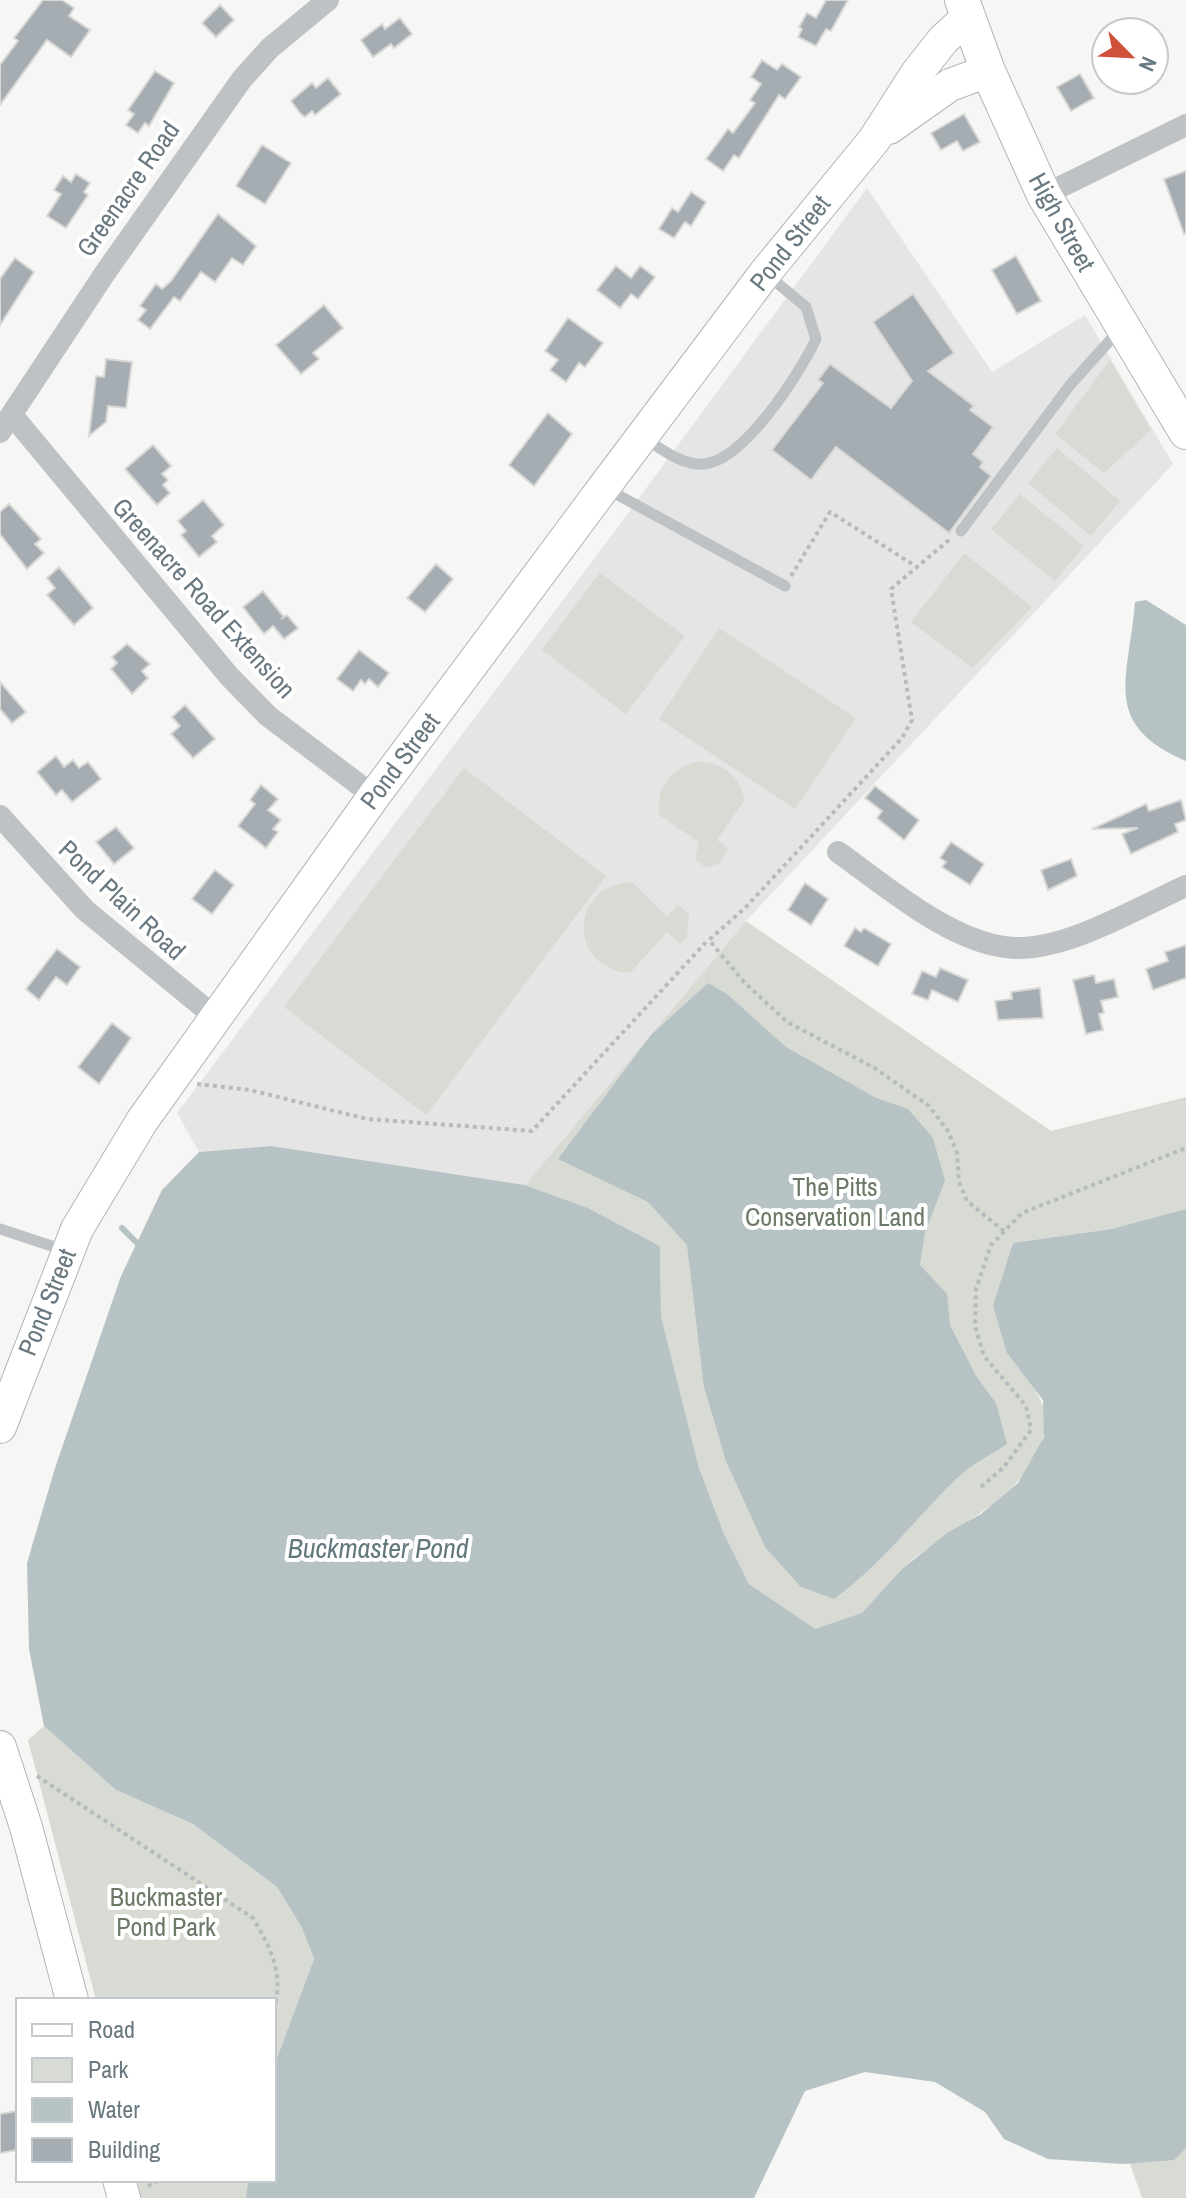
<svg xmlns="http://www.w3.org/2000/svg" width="1186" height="2198" viewBox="0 0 1186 2198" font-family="'Archivo Narrow',sans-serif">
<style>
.built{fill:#e4e5e4}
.green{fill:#d7dbd3}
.water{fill:#b7c2c5}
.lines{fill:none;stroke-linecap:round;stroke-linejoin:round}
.stream{stroke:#b7c2c5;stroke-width:6}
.building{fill:#a6adb2;stroke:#d8d8d6;stroke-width:2}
.secondary-casing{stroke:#b1b6b9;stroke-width:34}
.primary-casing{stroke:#b2b6b9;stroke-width:36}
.path{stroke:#b8bbbd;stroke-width:4;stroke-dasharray:4 4;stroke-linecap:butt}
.lane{stroke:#bec2c5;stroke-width:11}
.street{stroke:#bec2c5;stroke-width:22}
.secondary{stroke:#fff;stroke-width:32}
.primary{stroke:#fff;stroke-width:34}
.labels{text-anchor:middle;stroke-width:8;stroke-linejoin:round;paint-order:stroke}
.street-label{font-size:26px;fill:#697881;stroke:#fff}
.park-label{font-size:26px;fill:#6c7967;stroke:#fff}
.water-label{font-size:28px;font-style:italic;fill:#64797e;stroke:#fff}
</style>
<rect width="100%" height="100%" fill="#f6f6f4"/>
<!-- built -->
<polygon class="built" points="867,188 992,372 1085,315 1173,464 746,921 525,1185 271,1146 199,1152 177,1113 606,543"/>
<!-- green -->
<g class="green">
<polygon points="1110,360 1151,430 1104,473 1055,434"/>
<polygon points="1057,448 1120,501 1091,536 1028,483"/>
<polygon points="1020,494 1084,546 1055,581 991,529"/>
<polygon points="964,553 1032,607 973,668 911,622"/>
<polygon points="600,573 685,636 626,714 542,650"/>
<polygon points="719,628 856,718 795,809 659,719"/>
<path d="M697,762C723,762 738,775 745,799L717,840L729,849L718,864L705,867L695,859L699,842L659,815C657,787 670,768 697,762Z"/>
<polygon points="464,768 606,876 426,1115 284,1007"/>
<path d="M632,882L667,917L678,905L689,914L687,937L680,944L667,932L630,973C567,968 569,885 632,882Z"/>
<path d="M746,921L1051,1131L1186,1097V1209L1111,1229L1012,1243L1007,1353C1026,1378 1054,1403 1043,1438C1023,1504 948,1525 902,1569C888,1582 877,1604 861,1614C848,1621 829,1625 815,1630L749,1584L724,1535L699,1468L661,1316L660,1246L588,1208L525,1185Z"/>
<polygon points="44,1726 116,1790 193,1824 277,1887 302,1928 314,1959 274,2066 274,2000 96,2000 28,1740"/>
<polygon points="1186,2117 1186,2198 1142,2198 1127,2155"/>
<polygon points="137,2180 248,2180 246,2198 141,2198"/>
</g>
<!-- water -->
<g class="water">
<path d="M1146,600L1186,625V761C1100,724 1129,679 1135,602Z"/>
<path d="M708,983L727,994L786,1047L876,1098L908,1109L933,1138L945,1181L925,1232L920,1265L947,1294L950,1325L976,1376L996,1403L1007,1444C990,1455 969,1466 955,1480C914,1520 881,1565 834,1599L801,1587L765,1547L726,1461L704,1387L687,1245L648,1202L558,1159L651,1035Z"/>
<polygon points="271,1146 525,1185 588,1208 660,1246 661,1316 699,1468 724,1534 749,1584 815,1629 862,1613 902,1569 947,1533 981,1514 1018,1483 1044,1437 1043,1400 1007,1353 993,1306 1013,1243 1111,1229 1186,1209 1186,2148 1174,2160 1123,2164 1048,2159 1004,2139 985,2112 935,2082 865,2072 805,2091 754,2198 246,2198 248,2180 274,2180 274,2066 314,1959 302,1928 277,1887 193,1824 116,1790 44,1726 29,1649 27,1563 55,1468 121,1276 162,1190 199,1152"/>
</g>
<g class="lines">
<!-- stream -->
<polyline class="stream" points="122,1228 142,1248"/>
</g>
<!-- building -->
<g class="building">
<polygon points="43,0 62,0 74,8 69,16 90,30 71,57 47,40 0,105 0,65 18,41 14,38"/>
<polygon points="826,0 848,0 831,31 826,29 816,46 798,37 802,29 799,27 807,13 816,18"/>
<polygon points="220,5 234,20 216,37 202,23"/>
<polygon points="400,18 412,34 394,48 391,44 373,57 361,40 382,24 385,29"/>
<polygon points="762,60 777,70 782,64 801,77 785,99 779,95 739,158 734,155 723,171 706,159 728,129 733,133 755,103 750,100 761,84 751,77"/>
<polygon points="155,71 174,83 149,126 145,123 138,133 126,125 134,114 128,110"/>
<polygon points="1080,74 1094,98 1071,111 1057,87"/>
<polygon points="328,78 341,94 315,115 312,111 305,117 300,113 291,101 312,83 316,88"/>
<polygon points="964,114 980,142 963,151 957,141 941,150 931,133"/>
<polygon points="262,145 291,163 265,204 236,186"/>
<polygon points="1186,171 1186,233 1184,234 1164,179"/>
<polygon points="76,174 90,183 84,192 88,195 66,228 47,216 61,194 54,190 63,176 71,182"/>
<polygon points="691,192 706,202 691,226 685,222 674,238 659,229 672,208 678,212"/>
<polygon points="218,214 256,246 243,265 232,258 215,282 201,272 180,301 174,297 150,329 138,320 146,310 140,306 156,284 162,289 171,281"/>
<polygon points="1016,256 1041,301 1017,314 992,270"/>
<polygon points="15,258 34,272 0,325 0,279"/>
<polygon points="616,266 631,278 640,266 655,277 638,299 631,294 620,308 597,290"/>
<polygon points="913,294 954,353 928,371 974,406 970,410 993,427 973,454 983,462 980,467 991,476 949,533 836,447 811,480 772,450 823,383 818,380 830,364 891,408 912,381 873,322"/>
<polygon points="324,305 343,328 313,353 319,359 301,374 276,345"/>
<polygon points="568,318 603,343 585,367 579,363 566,382 550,370 558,360 545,351"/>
<polygon points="106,359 132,362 126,408 108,406 106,422 89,436 96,376 104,377"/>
<polygon points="548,413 572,434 534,486 509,465"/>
<polygon points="153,445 171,466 162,474 168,480 163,485 170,493 157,505 125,469"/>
<polygon points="203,500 224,525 212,536 217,542 199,557 181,535 186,531 178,521"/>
<polygon points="9,504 41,539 35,544 44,553 27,569 0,534 0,512"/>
<polygon points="436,564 453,579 425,612 407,598"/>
<polygon points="59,567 93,608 74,625 47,595 55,588 47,578"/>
<polygon points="263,591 284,617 281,619 287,615 298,628 284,639 273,626 264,634 243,607"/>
<polygon points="127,644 150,664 142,671 148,678 132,694 111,669 117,663 112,657"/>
<polygon points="359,650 389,673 378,687 369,679 365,684 361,680 353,691 337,679"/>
<polygon points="0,682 26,712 12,723 0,709"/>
<polygon points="185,705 215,739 193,758 171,734 180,726 172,717"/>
<polygon points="56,756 64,767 73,760 79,768 88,762 101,779 72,802 62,790 56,795 37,772"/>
<polygon points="261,785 278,799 268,810 281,820 273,829 278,832 266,848 238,826 255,804 250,800"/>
<polygon points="875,786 919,820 904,840 877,818 882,811 865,798"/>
<polygon points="1181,800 1186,820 1175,824 1178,832 1131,854 1122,834 1138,828 1092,829 1146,804 1149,811"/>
<polygon points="116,827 134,848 114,864 96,842"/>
<polygon points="951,842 984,864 970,885 942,867 946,862 940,858"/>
<polygon points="1071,859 1077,876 1048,890 1041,870"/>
<polygon points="215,870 234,885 212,914 192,899"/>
<polygon points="805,883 828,899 811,925 788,910"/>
<polygon points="855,928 861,932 864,928 891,944 878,966 844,946"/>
<polygon points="1186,945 1186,978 1153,990 1146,969 1168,961 1165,952"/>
<polygon points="57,949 80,967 67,985 56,977 39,1000 26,989"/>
<polygon points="940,968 968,980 958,1002 932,990 928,1000 912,994 922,971 936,977"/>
<polygon points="1094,975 1096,983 1114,979 1118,997 1101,1001 1104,1013 1099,1014 1103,1030 1086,1034 1073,980"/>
<polygon points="1040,988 1043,1018 998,1020 995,1001 1012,999 1011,992"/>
<polygon points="112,1023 131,1038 99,1084 78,1067"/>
<polygon points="16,2111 18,2150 0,2153 0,2114"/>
</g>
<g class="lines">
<defs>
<g id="secondary">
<polyline points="889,128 950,85 988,71"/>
<polyline points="0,1427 77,1229 142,1121 374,796 604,487 765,273 874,140 917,73 943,40 967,18"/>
<polyline points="0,1747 26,1827 72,2000"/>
<polyline points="119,2180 124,2198"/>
</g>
<polyline id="primary" points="962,0 988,71 1044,195 1186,432"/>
</defs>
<!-- secondary casing -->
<use href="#secondary" class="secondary-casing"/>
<!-- primary casing -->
<use href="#primary" class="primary-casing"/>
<!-- path -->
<g class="path">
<polyline points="949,540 891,589 912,720 902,738 746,907 709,940 744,982 787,1022 873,1067 929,1106 948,1131 957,1153 959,1182 967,1201 1004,1231"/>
<polyline points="791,576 830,512 917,567"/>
<polyline points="197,1084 250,1090 367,1119 532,1131 708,940"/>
<polyline points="981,1487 1004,1467 1031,1430 1026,1406 984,1356 975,1326 976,1289 991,1245 1022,1213 1186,1148"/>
<path d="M37,1776L253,1918C271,1949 284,1973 274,2010"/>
<polyline points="148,2186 160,2180"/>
</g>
<!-- lane -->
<g class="lane">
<path d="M643,437C660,448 682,466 704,464C744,461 800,373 816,339L806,307L769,276"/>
<polyline points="607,489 785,586"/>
<polyline points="961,531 1070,385 1121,328"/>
<polyline points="0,1229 67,1251"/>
</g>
<!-- street -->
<g class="street">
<polyline points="1044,195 1186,125"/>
<polyline points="12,415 229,676 268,716 374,796"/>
<polyline points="0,432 105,273 242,79 270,48 328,0"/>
<polyline points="0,816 85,910 214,1016"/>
<path d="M838,852C886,886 953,945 1014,948C1068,950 1137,908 1186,886"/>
</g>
<!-- secondary -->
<use href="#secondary" class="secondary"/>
<!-- primary -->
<use href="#primary" class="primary"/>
</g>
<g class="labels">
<!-- street labels -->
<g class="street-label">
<text transform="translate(128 189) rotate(-55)" y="9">Greenacre Road</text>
<text transform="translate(1062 222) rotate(61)" y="9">High Street</text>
<text transform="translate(790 243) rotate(-52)" y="9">Pond Street</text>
<text transform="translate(204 598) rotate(48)" y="9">Greenacre Road Extension</text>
<text transform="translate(400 761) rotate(-53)" y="9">Pond Street</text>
<text transform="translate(122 900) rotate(43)" y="9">Pond Plain Road</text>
<text transform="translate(47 1302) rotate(-68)" y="9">Pond Street</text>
</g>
<!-- park labels -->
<g class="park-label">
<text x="835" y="1196">The Pitts<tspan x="835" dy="30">Conservation Land</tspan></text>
<text x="166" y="1906">Buckmaster<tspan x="166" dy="30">Pond Park</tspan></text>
</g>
<!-- water labels -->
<g class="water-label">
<text x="378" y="1558">Buckmaster Pond</text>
</g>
</g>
<!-- legend -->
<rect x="16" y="1998" width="260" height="184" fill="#ffffff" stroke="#c3c9cd" stroke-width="2"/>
<rect x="32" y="2024" width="40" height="12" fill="#ffffff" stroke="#c3c9cd" stroke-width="2"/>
<text x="88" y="2038" font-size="24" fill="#697881">Road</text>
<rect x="32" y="2058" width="40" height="24" fill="#d7dbd3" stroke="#c3c9cd" stroke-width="2"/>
<text x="88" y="2078" font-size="24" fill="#697881">Park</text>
<rect x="32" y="2098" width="40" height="24" fill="#b7c2c5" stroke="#c3c9cd" stroke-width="2"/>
<text x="88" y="2118" font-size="24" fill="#697881">Water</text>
<rect x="32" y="2138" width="40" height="24" fill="#a6adb2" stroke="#c3c9cd" stroke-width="2"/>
<text x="88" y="2158" font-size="24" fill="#697881">Building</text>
<!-- north arrow -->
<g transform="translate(1130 56) rotate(114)"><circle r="38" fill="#ffffff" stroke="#c3c9cd" stroke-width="2"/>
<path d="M0-6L14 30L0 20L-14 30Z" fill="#cf513b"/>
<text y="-12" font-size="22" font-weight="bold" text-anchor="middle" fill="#697881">N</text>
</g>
</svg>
